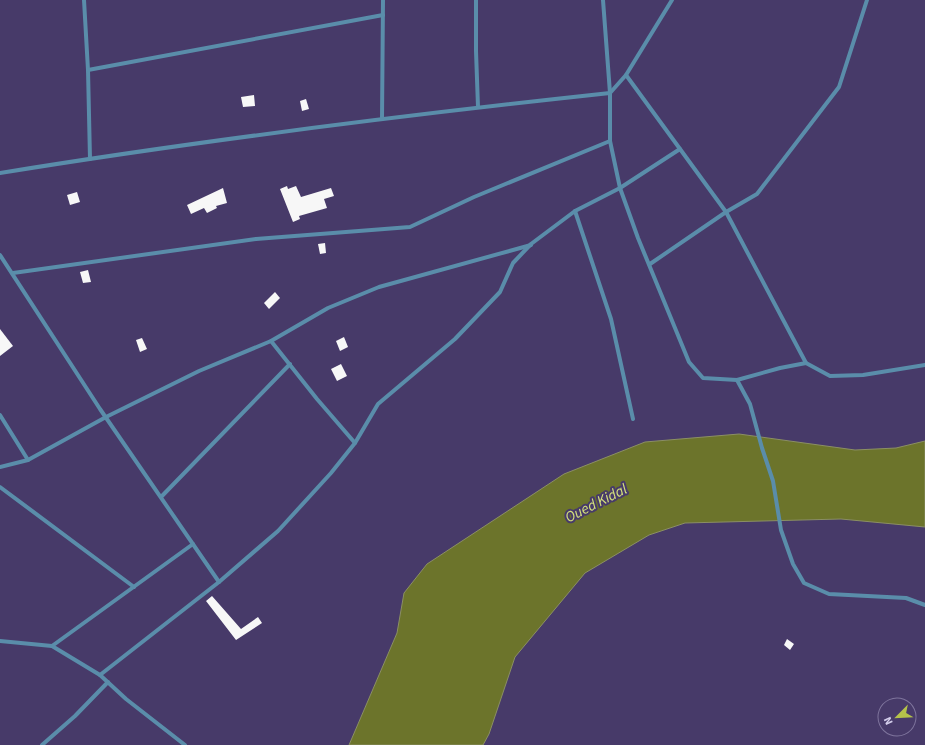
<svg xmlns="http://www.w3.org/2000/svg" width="925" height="745" viewBox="0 0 925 745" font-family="'Source Sans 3',sans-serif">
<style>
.water{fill:#6c742b;stroke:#8b8f64}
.building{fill:#f7f7f7}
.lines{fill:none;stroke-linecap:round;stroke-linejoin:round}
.minor{stroke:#5a8daa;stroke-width:4}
.labels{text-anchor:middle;stroke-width:4;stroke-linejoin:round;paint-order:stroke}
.water-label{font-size:15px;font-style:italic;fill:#d4e17c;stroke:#473a69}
</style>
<rect width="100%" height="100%" fill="#473a69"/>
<!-- water -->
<polygon class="water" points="739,434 855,450 896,448 925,441 925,527 841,519 685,523 649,535 585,573 515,657 489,734 483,745 349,745 397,633 404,593 427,564 564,474 645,442"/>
<!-- building -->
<g class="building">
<polygon points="254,95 255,106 243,107 241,97"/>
<polygon points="306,99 309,109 302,111 300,101"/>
<polygon points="287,186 288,189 296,186 301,197 331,188 334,196 324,199 327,208 299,216 300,219 293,222 280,189"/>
<polygon points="223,188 227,203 216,206 217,208 207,213 204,208 191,214 187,205"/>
<polygon points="77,192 80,202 70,205 67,195"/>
<polygon points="325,243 326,253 320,254 318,244"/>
<polygon points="88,270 91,282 83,283 80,272"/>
<polygon points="275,292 280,298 269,309 264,303"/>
<polygon points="0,329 13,346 0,356"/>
<polygon points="344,337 348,347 340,351 336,341"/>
<polygon points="142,338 147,349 140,352 136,340"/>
<polygon points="341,364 347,376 337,381 331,369"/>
<polygon points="212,596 241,629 258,617 262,623 236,640 206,601"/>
<polygon points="787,639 794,644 790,650 784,645"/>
</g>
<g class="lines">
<!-- minor -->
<g class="minor">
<polyline points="84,0 88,70 90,159"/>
<polyline points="476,0 476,51 478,107"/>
<polyline points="672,0 626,75 610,93 610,141 620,188 638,238 689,362 703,378 737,380 780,368 806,363"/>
<polyline points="88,70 383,15"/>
<polyline points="626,75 726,212 806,363 830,376 863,375 925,365"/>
<polyline points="382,119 383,0"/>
<path d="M0,173C203,140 406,115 610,93L603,0"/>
<polyline points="575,211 611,319 633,419"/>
<polyline points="0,255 100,409 219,582"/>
<polyline points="650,264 726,212 757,194 839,87 867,0"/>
<polyline points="13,273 256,239 410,227 474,197 610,141"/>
<polyline points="271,341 317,399 355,443"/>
<polyline points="737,380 750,404 762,448 773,481 781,530 793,564 804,583 829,594 906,598 925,605"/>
<polyline points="0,415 28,460"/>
<polyline points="0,467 28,460 106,417 199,371 271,341 328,308 379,287 531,245"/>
<polyline points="0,487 134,587"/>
<polyline points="162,496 290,364"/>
<polyline points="0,641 52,646 100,675 126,699 185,745"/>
<polyline points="52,646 193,544"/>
<polyline points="100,675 219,582 278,531 331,473 355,443 378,404 455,339 500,292 513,263 531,244 575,211 620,188 680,149"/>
<polyline points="42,745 75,716 108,682"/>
</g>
</g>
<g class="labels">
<!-- water labels -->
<g class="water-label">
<text transform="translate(596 503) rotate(-27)" y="5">Oued Kidal</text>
</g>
</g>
<!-- north arrow -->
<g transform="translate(897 717) rotate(246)"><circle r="19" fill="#473a69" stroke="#7f759d"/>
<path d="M0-3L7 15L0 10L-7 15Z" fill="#b5c24a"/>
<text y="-6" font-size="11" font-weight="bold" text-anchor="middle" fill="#d3cdea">N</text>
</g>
</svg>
